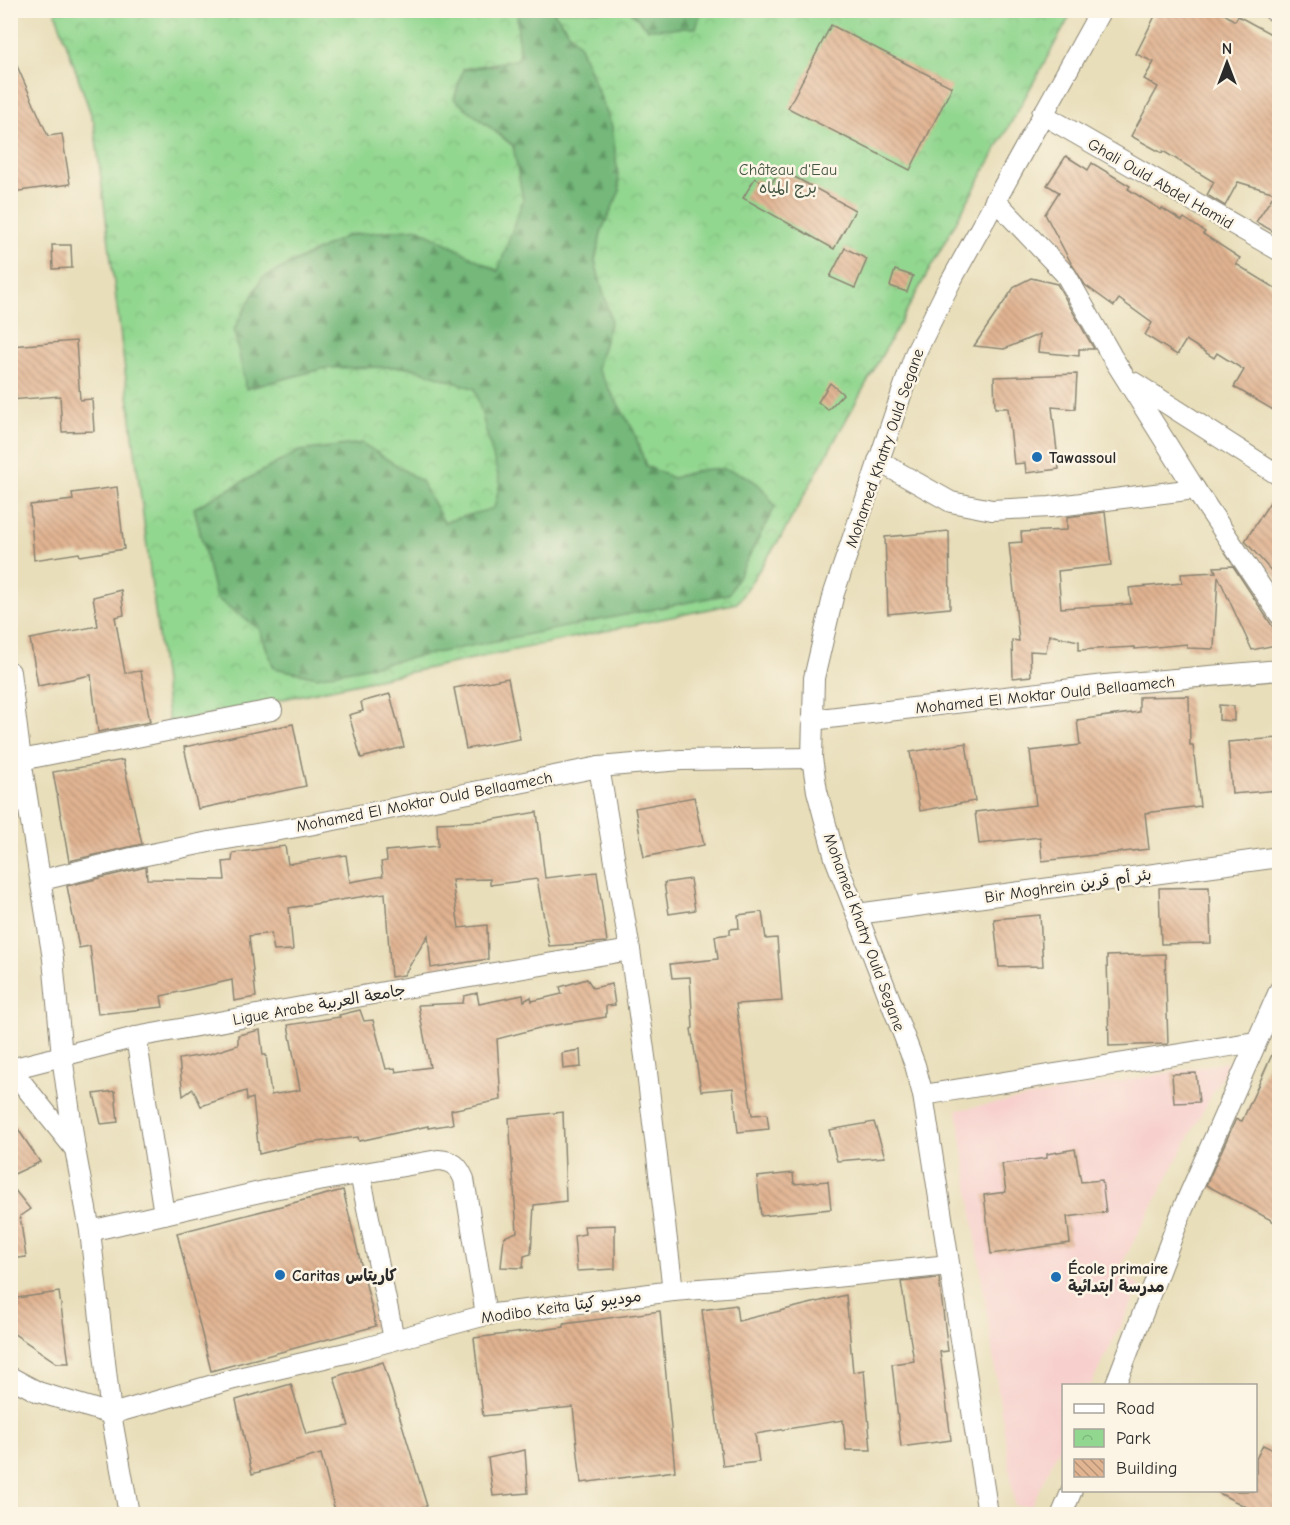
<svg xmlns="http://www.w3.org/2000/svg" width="1290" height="1525" viewBox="0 0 1290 1525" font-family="'Comic Neue','Playpen Sans Arabic',sans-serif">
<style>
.built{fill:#f7d0cd}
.forest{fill:url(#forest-firs);stroke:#507252;stroke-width:1.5}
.park{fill:url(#park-crowns);stroke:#5e815e;stroke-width:1.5}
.building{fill:url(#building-back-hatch)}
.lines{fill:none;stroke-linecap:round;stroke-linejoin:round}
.street-casing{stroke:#8a8472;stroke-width:22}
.street{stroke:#fff;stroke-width:20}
.poi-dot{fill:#1f6fb2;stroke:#fcf5e5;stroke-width:2}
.labels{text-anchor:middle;stroke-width:5;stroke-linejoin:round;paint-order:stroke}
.park-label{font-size:16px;fill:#455644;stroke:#fcf5e5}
.street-label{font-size:16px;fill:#2b2b2b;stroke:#fcf5e5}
.poi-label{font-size:16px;font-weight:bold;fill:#2b2b2b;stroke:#fcf5e5;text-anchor:start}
</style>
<defs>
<pattern id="forest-firs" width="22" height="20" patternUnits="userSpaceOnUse" patternTransform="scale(1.5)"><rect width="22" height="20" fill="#75b87a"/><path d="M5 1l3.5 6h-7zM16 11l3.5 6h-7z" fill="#609664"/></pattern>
<pattern id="park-crowns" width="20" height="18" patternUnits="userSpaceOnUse" patternTransform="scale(1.5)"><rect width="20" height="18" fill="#92d790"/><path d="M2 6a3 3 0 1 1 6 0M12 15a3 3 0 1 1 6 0" fill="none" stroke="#7eb97c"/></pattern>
<pattern id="building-back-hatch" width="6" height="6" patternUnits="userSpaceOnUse" patternTransform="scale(1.5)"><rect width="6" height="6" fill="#e1b492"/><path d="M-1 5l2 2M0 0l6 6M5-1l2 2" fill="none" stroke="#b79377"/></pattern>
</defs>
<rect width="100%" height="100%" fill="#fcf5e5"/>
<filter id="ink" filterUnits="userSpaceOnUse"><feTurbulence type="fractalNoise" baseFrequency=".0167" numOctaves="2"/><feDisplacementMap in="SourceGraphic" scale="12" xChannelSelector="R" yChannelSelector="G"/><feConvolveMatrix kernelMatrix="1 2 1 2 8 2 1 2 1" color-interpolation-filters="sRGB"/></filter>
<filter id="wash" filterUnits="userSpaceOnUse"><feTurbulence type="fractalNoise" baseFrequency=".008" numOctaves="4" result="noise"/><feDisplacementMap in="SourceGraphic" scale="24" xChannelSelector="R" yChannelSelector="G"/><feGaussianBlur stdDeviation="1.35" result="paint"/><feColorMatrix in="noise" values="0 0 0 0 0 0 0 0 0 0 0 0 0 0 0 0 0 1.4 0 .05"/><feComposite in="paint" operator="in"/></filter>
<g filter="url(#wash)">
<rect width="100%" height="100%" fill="#e8deba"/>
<!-- built -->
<polygon class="built" points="1229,1062 1120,1267 1140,1287 1091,1385 1064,1386 1063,1440 1031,1506 1015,1506 957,1110"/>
<!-- forest -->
<g class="forest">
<path d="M517,11H553L580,46L612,126L620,191L602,230L595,261L611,320L597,368L634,431L646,466L673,478C706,467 729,462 758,484C765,489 770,500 775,507L729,594L317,677L274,668L259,629L216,598L194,508L299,451L363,443L421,481L444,522L475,389L409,367L326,368L245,389L234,329L262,278L348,235L418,228L498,271L514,146L454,99L463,69L496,65Z"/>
<polygon points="630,11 702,11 696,28 648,29"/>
</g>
<!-- park -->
<path class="park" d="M702,10L1073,11L781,537L737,603L169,723L94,123L55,11H517L519,59L463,69L454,99L513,146L523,199L498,271L418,228L348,235L262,278L234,329L246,389L326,368L409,367L475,389L500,483L494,508L444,522L421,481L362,443L299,451L194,508L216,598L259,629L274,668L317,677L729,594L775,507C770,500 765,489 758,484C730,462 705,467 673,478L646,466L634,431L597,368L611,320L595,261L602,230L620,191L612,126L580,46L553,11H630L648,29L696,28Z"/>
<g id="blocks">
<!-- building -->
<g class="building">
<polygon points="1158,10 1218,10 1235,21 1238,16 1280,39 1280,235 1256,222 1275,193 1238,182 1225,206 1207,195 1214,182 1163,151 1162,153 1131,136 1158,87 1144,79 1154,62 1136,54"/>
<polygon points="831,25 952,87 910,170 788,108"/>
<polygon points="10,50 48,136 62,134 70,184 12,192 10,180"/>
<polygon points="1066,156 1088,170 1092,163 1130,186 1128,189 1161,210 1162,208 1182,221 1184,218 1205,232 1203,234 1240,258 1236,264 1280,291 1280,414 1234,387 1244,370 1217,353 1214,358 1186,340 1177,355 1145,335 1152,323 1119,299 1114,306 1085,285 1071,263 1045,214 1059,192 1047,185"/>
<polygon points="780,169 855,210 834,249 743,198 755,178 770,186"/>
<polygon points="52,245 71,245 72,268 53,269"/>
<polygon points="845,248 867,259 855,288 830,277"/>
<polygon points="895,270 913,276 907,292 890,286"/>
<polygon points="1031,278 1057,284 1094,349 1079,349 1079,356 1038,352 1040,334 1004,349 974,346 1015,286"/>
<polygon points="76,341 80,400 92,399 94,431 62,432 60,396 10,400 10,346"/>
<polygon points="1077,374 1075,409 1052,407 1059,469 1026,473 1025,463 1014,464 1008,408 995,408 994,377"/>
<polygon points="830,383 843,394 828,410 818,402"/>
<polygon points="117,487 124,549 80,556 79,553 34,560 30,505 73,500 72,493"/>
<polygon points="1279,488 1280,488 1280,581 1245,541"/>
<polygon points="1105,512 1111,565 1058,571 1061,608 1131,604 1129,588 1182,583 1181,574 1216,572 1214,567 1233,566 1280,638 1280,644 1252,650 1218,576 1214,649 1187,648 1187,644 1135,649 1135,647 1079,650 1079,641 1049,635 1046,652 1030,651 1031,676 1013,678 1012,640 1019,641 1009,543 1022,542 1021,532 1067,530 1067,517"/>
<polygon points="949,531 950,608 888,614 885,537"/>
<polygon points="121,590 124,615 115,617 125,673 141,671 150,722 98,732 91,675 38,686 30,639 98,626 93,597"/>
<polygon points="508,678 520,739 466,749 454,688"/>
<polygon points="390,694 404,747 361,758 349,715 363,711 361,702"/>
<polygon points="1189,696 1190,745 1193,745 1200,806 1145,813 1149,849 1042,861 1040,837 979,844 975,812 1036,805 1030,751 1080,745 1077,720 1139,712 1139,697"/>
<polygon points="1219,705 1234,706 1234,721 1219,720"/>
<polygon points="293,724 306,786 198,809 184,747"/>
<polygon points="1280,738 1280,790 1232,794 1228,742"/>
<polygon points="966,743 975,801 920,811 910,752"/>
<polygon points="123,760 142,844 69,861 53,772"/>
<polygon points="694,797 704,845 644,857 635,808"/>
<polygon points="537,812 545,878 597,872 607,942 549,946 537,879 490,885 490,879 452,880 459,928 487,925 488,959 431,968 428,935 404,975 391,977 385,893 289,908 293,950 274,951 271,933 249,936 256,997 234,1001 232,980 161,996 163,1007 98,1014 90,946 79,948 67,886 146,867 147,879 225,880 223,862 232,861 233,853 285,846 288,864 346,855 350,882 383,876 381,862 387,861 386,851 438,846 437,823 485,821"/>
<polygon points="690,879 695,910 669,914 664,883"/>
<polygon points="1209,887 1211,943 1161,944 1159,888"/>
<polygon points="762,912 766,939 777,938 782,1001 736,1004 752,1115 767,1114 769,1129 738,1132 733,1088 701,1091 691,1029 693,1028 690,977 672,978 670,964 718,959 715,936 730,934 730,929 739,928 738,915"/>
<polygon points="1040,915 1043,966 999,967 994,919"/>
<polygon points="1165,954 1168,1044 1109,1046 1107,956"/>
<polygon points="587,979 593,988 612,984 615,1005 606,1006 606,1017 543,1027 497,1039 501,1100 451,1110 453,1124 428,1128 428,1126 359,1141 358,1137 300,1144 259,1154 253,1098 247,1100 246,1091 201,1106 193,1089 183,1096 179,1059 209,1054 238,1045 238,1035 260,1030 263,1055 266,1055 271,1095 300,1090 288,1025 340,1017 339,1015 360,1010 364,1021 373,1020 386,1069 395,1068 396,1072 430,1067 418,1005 463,1003 464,996 477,993 479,1004 523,995 524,1001 531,997 532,1001 562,994 560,987"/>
<polygon points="1280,1037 1280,1225 1206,1185 1236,1119 1242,1121"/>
<polygon points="580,1050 581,1067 563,1069 562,1053"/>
<polygon points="1196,1073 1199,1102 1174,1103 1172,1074"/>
<polygon points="115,1091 118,1122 101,1124 94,1094"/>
<polygon points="563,1112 566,1201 534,1205 531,1254 524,1256 523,1268 501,1267 504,1237 517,1232 509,1118"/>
<polygon points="10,1117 40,1162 10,1176"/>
<polygon points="874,1122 885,1157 837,1161 829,1130"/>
<polygon points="1075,1149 1081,1182 1102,1180 1106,1212 1067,1217 1070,1243 991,1254 984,1195 1006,1192 1002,1164 1047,1158 1047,1154"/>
<polygon points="793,1173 794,1184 828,1181 831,1209 761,1216 757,1177"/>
<polygon points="10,1184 30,1209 20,1216 26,1257 10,1259"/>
<polygon points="343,1190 376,1326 211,1371 177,1233"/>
<polygon points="615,1225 615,1269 577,1271 574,1236 585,1234 584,1226"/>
<polygon points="939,1278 948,1351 940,1352 951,1440 901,1447 892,1364 914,1361 901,1282"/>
<polygon points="59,1292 69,1363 57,1363 10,1331 10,1299"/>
<polygon points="846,1295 853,1372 864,1370 871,1450 846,1450 843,1420 755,1434 759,1462 723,1466 702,1310 736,1305 738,1321"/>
<polygon points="660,1311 675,1471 581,1483 573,1407 483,1416 474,1338 564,1327 564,1324"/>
<polygon points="383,1362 427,1506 383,1515 336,1515 321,1454 252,1474 236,1400 291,1384 306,1434 349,1426 334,1377"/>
<polygon points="1263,1445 1280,1453 1280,1515 1262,1515 1215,1491 1256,1491 1256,1459"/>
<polygon points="525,1450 528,1493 493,1496 488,1458"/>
</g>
</g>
</g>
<g filter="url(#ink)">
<use href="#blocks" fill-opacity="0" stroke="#8a8472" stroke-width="1.5"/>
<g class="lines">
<defs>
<g id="street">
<polyline points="1273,10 1280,14"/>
<polyline points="1042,114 1280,251"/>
<polyline points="995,200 1066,275 1111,355 1195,489 1280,615"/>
<polyline points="1133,382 1280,476"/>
<polyline points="878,461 951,502 992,510 1050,507 1195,489"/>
<polyline points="10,672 21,760 53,959 62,1056 75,1149 90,1231 111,1414 129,1514"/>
<polyline points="812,720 1105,685 1280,670"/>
<polyline points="21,760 272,710"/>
<polyline points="599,767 630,950 646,1064 673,1291"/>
<polyline points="42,880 132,858 209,842 309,825 599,767 681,760 812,758"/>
<polyline points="857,914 1280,857"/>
<polyline points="136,1037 164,1214"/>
<polyline points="10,1068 75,1149"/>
<polyline points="11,1069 136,1037 417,986 630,950"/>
<polyline points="923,1095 1255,1042"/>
<polyline points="360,1174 394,1339"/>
<path d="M90,1231L273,1189L438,1160C453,1161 458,1165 464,1179L486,1315"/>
<polyline points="10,1377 38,1392 111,1414 234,1379 350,1352 486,1315 673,1291 778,1283 949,1265"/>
<polyline points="1115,1386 1182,1211 1280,989"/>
<polyline points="988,1514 923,1095 915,1065 884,984 835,858 817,791 812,758 814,678 834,593 915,354 951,281 1101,10"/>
<polyline points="1062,1514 1072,1490"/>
</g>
</defs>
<!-- street casing -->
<use href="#street" class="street-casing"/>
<!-- street -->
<use href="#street" class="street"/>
</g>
</g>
<!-- markers -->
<g class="poi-dot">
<circle cx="1037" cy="457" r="6"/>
<circle cx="280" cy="1275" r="6"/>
<circle cx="1056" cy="1277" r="6"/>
</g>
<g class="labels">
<!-- park labels -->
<g class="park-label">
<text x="788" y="175">Château d'Eau<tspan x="788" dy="18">برج المياه</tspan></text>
</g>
<!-- street labels -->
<g class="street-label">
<text transform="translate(1161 183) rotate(30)" y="6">Ghali Ould Abdel Hamid</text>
<text transform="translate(884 448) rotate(-71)" y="6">Mohamed Khatry Ould Segane</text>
<text transform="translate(1045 694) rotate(-6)" y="6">Mohamed El Moktar Ould Bellaamech</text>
<text transform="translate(424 801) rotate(-11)" y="6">Mohamed El Moktar Ould Bellaamech</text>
<text transform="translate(1068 885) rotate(-8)" y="6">Bir Moghrein بئر أم قرين</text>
<text transform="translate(865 932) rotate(70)" y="6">Mohamed Khatry Ould Segane</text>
<text transform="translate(319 1004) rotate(-10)" y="6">Ligue Arabe جامعة العربية</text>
<text transform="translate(561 1306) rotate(-8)" y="6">Modibo Keita موديبو كيتا</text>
</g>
<!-- poi labels -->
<g class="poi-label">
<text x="1049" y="463">Tawassoul</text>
<text x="1068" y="1274">École primaire<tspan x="1068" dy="18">مدرسة ابتدائية</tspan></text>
<text x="292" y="1281">Caritas كاريتاس</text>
</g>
</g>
<!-- margin -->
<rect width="1290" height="1525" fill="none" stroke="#fcf5e5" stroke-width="36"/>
<!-- legend -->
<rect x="1062" y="1384" width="195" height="108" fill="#fcf5e5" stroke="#a8a49b" stroke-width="1.5"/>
<rect x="1074" y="1404" width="30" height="9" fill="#ffffff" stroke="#a8a49b" stroke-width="1.5"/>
<text x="1116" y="1414" font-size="18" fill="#2b2b2b">Road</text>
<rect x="1074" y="1429" width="30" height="18" fill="url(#park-crowns)" stroke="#a8a49b" stroke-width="1.5"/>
<text x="1116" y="1444" font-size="18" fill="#2b2b2b">Park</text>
<rect x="1074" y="1459" width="30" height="18" fill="url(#building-back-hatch)" stroke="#a8a49b" stroke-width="1.5"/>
<text x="1116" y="1474" font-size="18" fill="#2b2b2b">Building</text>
<!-- north arrow -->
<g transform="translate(1227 63)" stroke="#fcf5e5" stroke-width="4.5" paint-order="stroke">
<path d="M0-4.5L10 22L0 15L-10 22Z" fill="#2b2b2b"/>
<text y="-9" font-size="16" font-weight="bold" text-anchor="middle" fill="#2b2b2b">N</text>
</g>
</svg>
